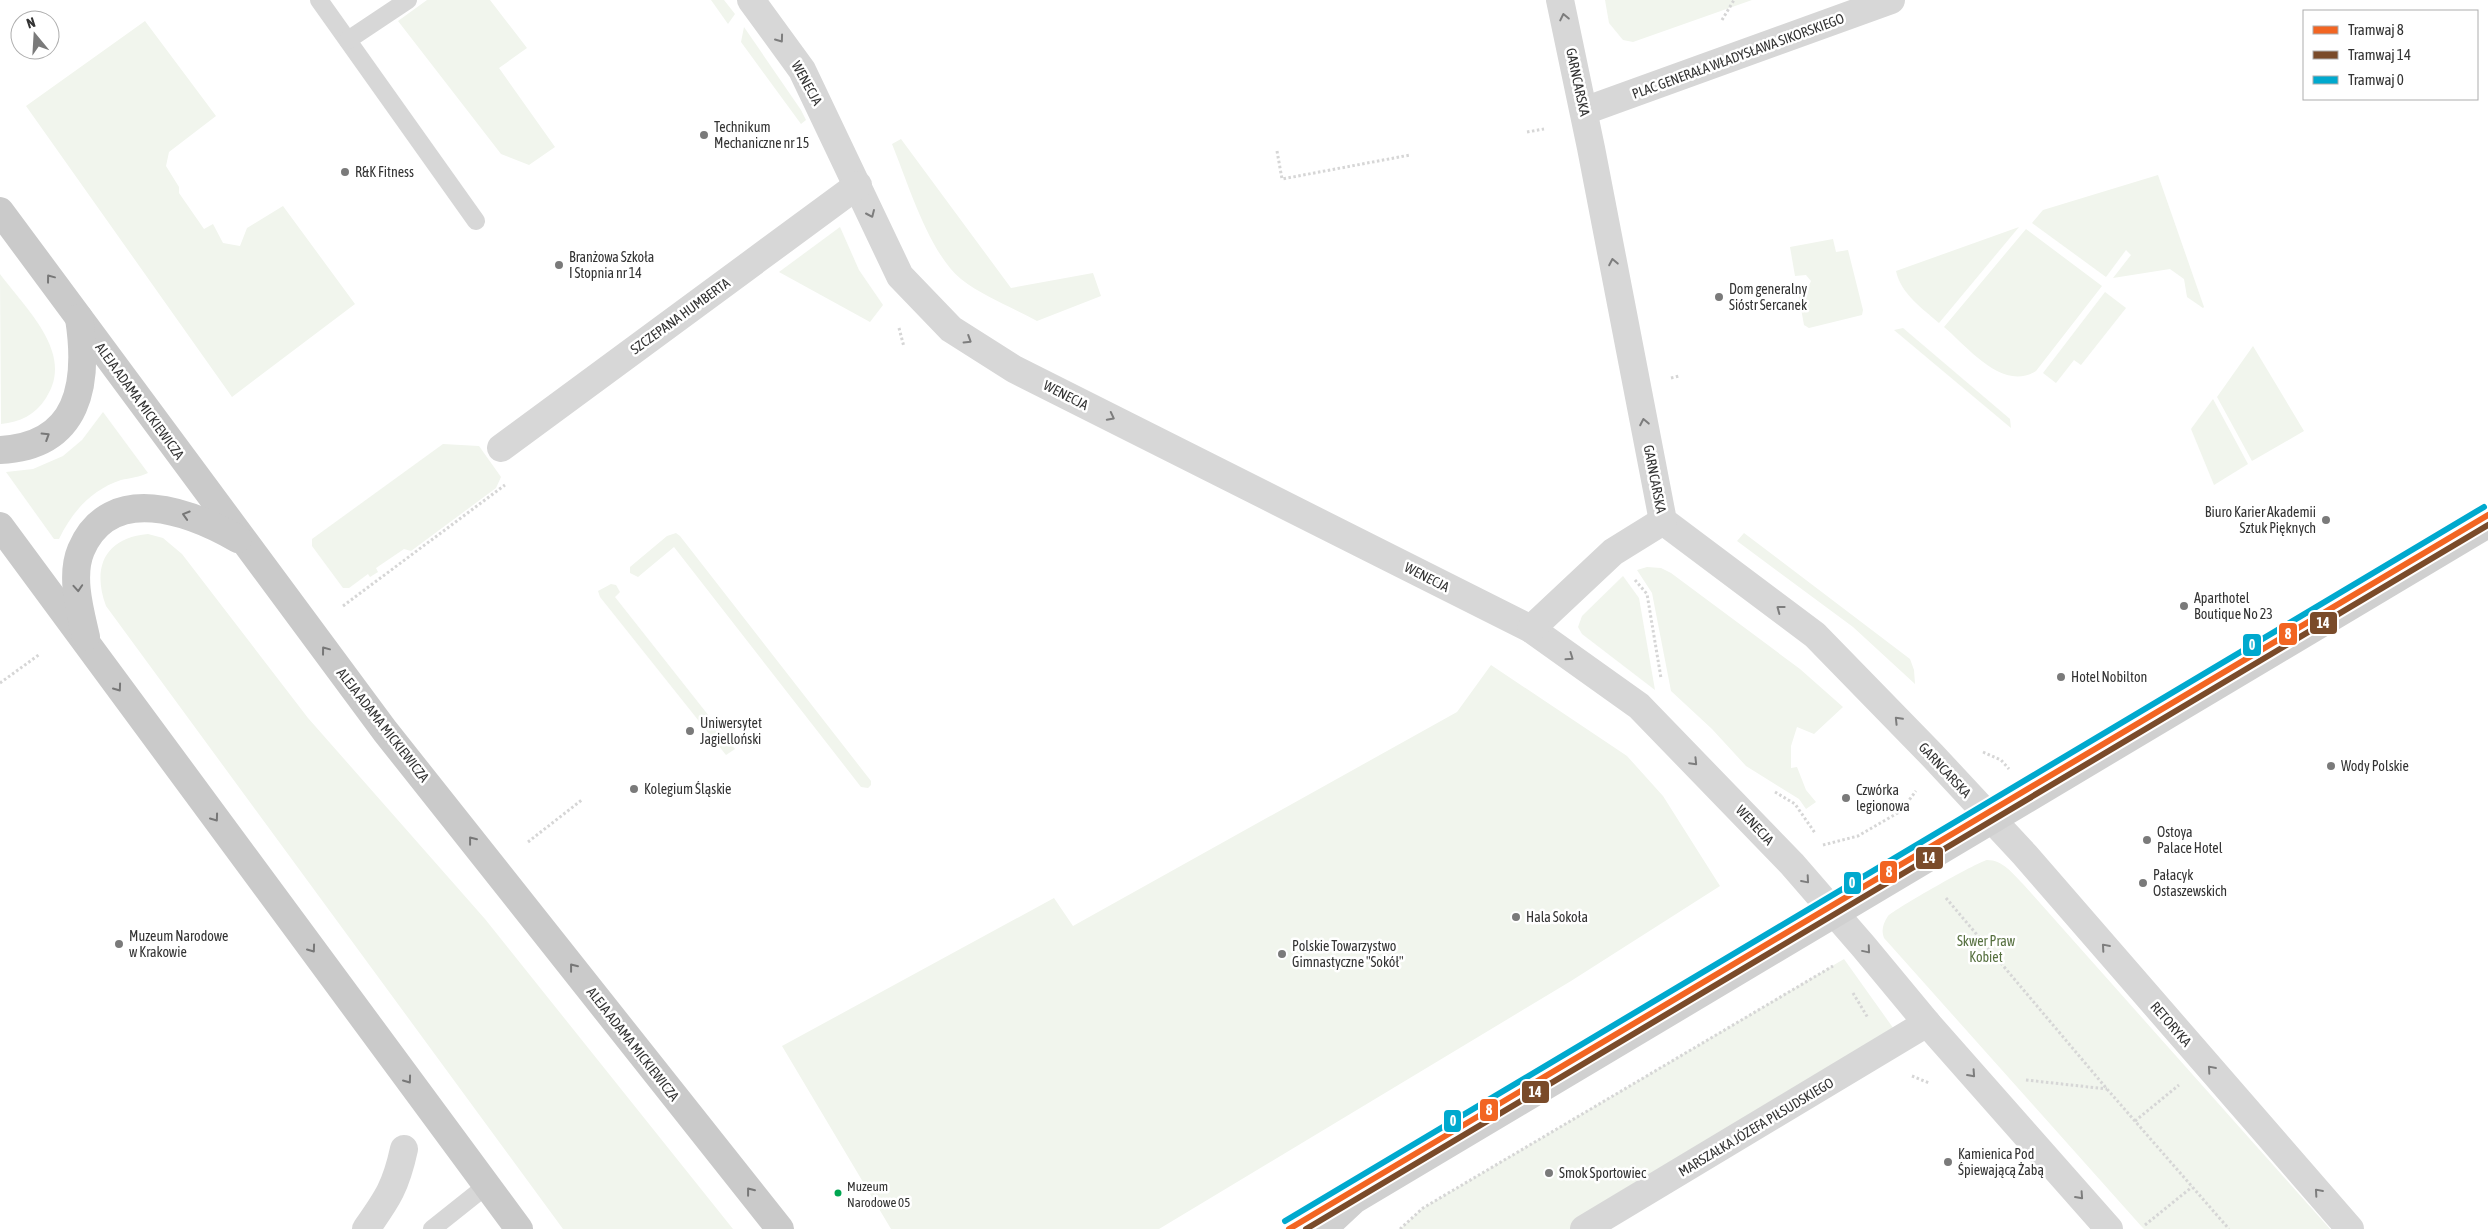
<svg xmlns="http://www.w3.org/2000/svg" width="2488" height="1229" viewBox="0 0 2488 1229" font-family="'Asap Condensed',sans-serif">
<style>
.green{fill:#f1f5ed}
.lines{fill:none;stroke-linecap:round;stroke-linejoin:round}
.path{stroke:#d6d6d6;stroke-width:3;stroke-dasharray:2.5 2.5;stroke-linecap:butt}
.lane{stroke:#d7d7d7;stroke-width:18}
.street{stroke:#d7d7d7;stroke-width:28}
.secondary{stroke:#d0d0d0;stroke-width:28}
.primary{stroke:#cacaca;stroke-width:28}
.tram-1-casing{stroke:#fff;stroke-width:10}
.tram-2-casing{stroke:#fff;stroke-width:10}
.tram-3-casing{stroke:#fff;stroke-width:10}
.tram-1{stroke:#f26522;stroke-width:6}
.tram-2{stroke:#7a4b2a;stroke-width:6}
.tram-3{stroke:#00a9ce;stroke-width:6}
.oneway{stroke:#7d7d7d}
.oneway2{stroke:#777}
.poi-dot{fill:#7a7a7a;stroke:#fff;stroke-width:2}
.bus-dot{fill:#00a651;stroke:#fff;stroke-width:2}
.labels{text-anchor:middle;stroke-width:5;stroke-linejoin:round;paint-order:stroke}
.bus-label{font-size:13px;fill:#333;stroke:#fff;text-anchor:start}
.street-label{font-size:14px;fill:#333;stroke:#fff}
.poi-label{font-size:14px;fill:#333;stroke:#fff;text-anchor:start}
.park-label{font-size:14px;fill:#56703f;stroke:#fff}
.line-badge{stroke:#fff;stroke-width:2}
.badge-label{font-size:14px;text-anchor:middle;font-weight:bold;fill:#fff}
</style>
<rect width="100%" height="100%" fill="#fff"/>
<!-- green -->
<g class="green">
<polygon points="427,0 490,0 527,48 499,68 555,147 529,165 501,154 398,21"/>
<polygon points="711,0 724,0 735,14 728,24"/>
<polygon points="1605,0 1752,0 1633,42 1623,40 1609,23"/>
<polygon points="145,21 216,116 169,152 166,166 179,187 179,193 204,229 213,224 223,243 240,246 247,228 283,206 355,304 232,397 26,106"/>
<polygon points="744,27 801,110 806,120 801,124 741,42"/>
<path d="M901,139L1011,288L1093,273L1101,296L1037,321C1012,307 984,297 961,279C929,253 908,183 892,144Z"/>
<polygon points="2158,175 2204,307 2203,308 2187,297 2184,279 2170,269 2113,278 2131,255 2126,250 2106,277 2032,223 2043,210"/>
<polygon points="840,227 859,270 883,305 870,322 779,272"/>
<path d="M2019,227L1939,323C1922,308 1901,294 1896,271Z"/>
<path d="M2026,229L2102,286L2036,371C2002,392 1968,347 1944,327Z"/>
<polygon points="1833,239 1836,252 1848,250 1863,310 1862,315 1809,328 1804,325 1798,292 1808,288 1811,281 1806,275 1795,276 1790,247"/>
<path d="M0,274C25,308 76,354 46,398C35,415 20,422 1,424Z"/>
<polygon points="2105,292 2126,308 2081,365 2074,360 2056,383 2043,373"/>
<polygon points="1903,328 2010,419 2011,428 1894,330"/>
<polygon points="2253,346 2304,431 2252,461 2217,397"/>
<polygon points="2213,399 2248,464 2214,485 2191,429"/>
<path d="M103,412L148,473C140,477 130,478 121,480C91,490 72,512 59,539H54L6,472L33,469L63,456L82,440Z"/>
<polygon points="443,444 479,446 501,477 496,488 411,551 404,549 376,568 378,572 370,577 368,574 349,588 343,588 312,546 312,539"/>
<polygon points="676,533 680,536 871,781 871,785 868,788 861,787 674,547 638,577 630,573 630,567 667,536"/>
<polygon points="1744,533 1910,659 1914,670 1915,684 1853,627 1737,541"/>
<path d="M148,534L163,538L182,554L308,718L485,919L733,1229H563L106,606C92,568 104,538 148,534Z"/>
<polygon points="1647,567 1661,568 1671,573 1800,669 1843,707 1814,734 1797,727 1791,746 1791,768 1797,767 1806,790 1816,802 1806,809 1799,799 1746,766 1712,729 1671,691 1652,593 1637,570"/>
<polygon points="1623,576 1639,598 1655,690 1582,634 1578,627 1582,616"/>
<polygon points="611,584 616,585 620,592 615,597 735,749 726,755 600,597 598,591"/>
<polygon points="1491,665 1627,756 1663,796 1720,886 1571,981 1159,1229 891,1229 782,1046 1054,898 1073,926 1457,712"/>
<path d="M1987,860C2003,860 2013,874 2023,884L2330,1229H2144L2142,1227L1884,938C1881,931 1883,923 1888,916C1895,909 1977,862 1987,860Z"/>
<polygon points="1844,959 1901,1039 1583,1229 1400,1229 1423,1208"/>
</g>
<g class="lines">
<!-- path -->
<g class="path">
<polyline points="1722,20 1734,0"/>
<polyline points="1527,132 1544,129"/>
<polyline points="1277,151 1282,179 1410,155"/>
<polyline points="899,328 904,347"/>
<polyline points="1671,378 1679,376"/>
<polyline points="1635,580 1647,594 1661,678"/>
<polyline points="343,606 505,485"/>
<polyline points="0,683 40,654"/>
<polyline points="1983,752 2001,760 2009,769"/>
<polyline points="1775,792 1795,804 1815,833"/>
<polyline points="528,842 583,799"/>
<polyline points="1823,845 1858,836 1901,811 1916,791"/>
<polyline points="1946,898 2107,1089 2229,1229"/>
<polyline points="1853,993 1868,1018"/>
<polyline points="1912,1076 1929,1083"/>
<polyline points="2026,1080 2107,1089"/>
<polyline points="2135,1121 2179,1085"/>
<polyline points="2145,1225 2192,1187"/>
<polyline points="1400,1229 1423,1208 1833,966"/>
</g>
<!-- lane -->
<g class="lane">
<polyline points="319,0 476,221"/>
<polyline points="348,40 408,0"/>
<polyline points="432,1229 486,1186"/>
</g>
<!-- street -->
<g class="street">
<polyline points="751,0 802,70 900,276 951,329 1014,369 1531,629 1639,706 1792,864 1864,947 1927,1023 2109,1229"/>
<polyline points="1560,0 1591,148 1663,521 1815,635 1932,755 2025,855 2350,1229"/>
<polyline points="1584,111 1891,0"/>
<polyline points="501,448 858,185"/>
<polyline points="1531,629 1613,552 1663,521"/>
<path d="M366,1229C388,1198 396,1186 404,1149"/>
<polyline points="1584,1229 1927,1023"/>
</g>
<!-- secondary -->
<polyline class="secondary" points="1323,1229 1354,1200 2488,524"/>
<!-- primary -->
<g class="primary">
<polyline points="0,211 385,731 780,1229"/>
<path d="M0,450C80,446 89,383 79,318"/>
<polyline points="0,526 519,1229"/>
<path d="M86,637C80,611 70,576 81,550C110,481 191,512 238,539"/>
</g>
<defs>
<polyline id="tram-1" points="1289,1229 2488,515"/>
<polyline id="tram-2" points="1306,1229 2488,525"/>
<polyline id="tram-3" points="1285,1221 2484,507"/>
</defs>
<!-- tram-1 casing -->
<use href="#tram-1" class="tram-1-casing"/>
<!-- tram-2 casing -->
<use href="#tram-2" class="tram-2-casing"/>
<!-- tram-3 casing -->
<use href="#tram-3" class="tram-3-casing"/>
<!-- tram-1 -->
<use href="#tram-1" class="tram-1"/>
<!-- tram-2 -->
<use href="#tram-2" class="tram-2"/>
<!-- tram-3 -->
<use href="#tram-3" class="tram-3"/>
</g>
<!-- one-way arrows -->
<defs><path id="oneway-chevron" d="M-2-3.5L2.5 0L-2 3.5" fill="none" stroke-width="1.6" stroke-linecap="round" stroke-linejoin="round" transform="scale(1.25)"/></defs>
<g class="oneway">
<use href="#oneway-chevron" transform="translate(1564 17) rotate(-102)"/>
<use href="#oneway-chevron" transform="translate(780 39) rotate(54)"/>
<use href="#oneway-chevron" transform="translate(871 214) rotate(66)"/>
<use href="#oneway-chevron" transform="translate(1613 262) rotate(-101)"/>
<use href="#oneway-chevron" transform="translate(968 340) rotate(32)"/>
<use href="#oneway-chevron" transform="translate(1111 417) rotate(27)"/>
<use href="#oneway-chevron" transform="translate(1644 422) rotate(-101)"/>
<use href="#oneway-chevron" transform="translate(1780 609) rotate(-143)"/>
<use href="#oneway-chevron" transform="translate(1570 657) rotate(35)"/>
<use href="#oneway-chevron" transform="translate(1898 720) rotate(-134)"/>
<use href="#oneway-chevron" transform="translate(1694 762) rotate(46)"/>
<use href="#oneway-chevron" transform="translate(1806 880) rotate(49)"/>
<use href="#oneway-chevron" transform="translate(2105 947) rotate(-131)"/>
<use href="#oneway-chevron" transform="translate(1867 950) rotate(50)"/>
<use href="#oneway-chevron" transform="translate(2211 1069) rotate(-131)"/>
<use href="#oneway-chevron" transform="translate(1972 1074) rotate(48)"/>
<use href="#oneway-chevron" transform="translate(2318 1192) rotate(-131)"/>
<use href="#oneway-chevron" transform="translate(2080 1196) rotate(48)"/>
</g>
<g class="oneway2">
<use href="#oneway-chevron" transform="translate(50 278) rotate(-127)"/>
<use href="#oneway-chevron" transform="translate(46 436) rotate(-32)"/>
<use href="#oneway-chevron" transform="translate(186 515) rotate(-163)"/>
<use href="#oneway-chevron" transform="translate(78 588) rotate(86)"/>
<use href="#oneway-chevron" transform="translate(325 650) rotate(-127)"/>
<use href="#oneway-chevron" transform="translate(118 688) rotate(54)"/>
<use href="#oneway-chevron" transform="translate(215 818) rotate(54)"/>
<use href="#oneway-chevron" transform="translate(472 840) rotate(-128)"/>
<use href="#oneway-chevron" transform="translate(312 949) rotate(54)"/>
<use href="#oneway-chevron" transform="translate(573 967) rotate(-128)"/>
<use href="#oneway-chevron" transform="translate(408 1080) rotate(54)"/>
<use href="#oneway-chevron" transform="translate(750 1191) rotate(-128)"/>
</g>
<!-- markers -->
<g class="poi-dot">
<circle cx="704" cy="135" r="5"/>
<circle cx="345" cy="172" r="5"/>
<circle cx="559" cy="265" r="5"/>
<circle cx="1719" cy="297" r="5"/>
<circle cx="2326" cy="520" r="5"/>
<circle cx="2184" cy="606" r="5"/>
<circle cx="2061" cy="677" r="5"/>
<circle cx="690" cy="731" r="5"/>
<circle cx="2331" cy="766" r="5"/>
<circle cx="634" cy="789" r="5"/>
<circle cx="1846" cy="798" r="5"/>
<circle cx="2147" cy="840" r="5"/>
<circle cx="2143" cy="883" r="5"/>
<circle cx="1516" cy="917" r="5"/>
<circle cx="119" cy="944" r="5"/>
<circle cx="1282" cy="954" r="5"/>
<circle cx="1948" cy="1162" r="5"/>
<circle cx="1549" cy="1173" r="5"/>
</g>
<circle class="bus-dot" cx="838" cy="1193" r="4.5"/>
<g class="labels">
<!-- bus labels -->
<g class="bus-label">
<text x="847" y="1191">Muzeum<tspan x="847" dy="16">Narodowe 05</tspan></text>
</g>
<!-- street labels -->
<g class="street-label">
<text transform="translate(1738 56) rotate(-20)" y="5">PLAC GENERAŁA WŁADYSŁAWA SIKORSKIEGO</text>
<text transform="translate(1578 82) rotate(78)" y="5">GARNCARSKA</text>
<text transform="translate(807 83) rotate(61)" y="5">WENECJA</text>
<text transform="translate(680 316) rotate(-36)" y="5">SZCZEPANA HUMBERTA</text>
<text transform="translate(1066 395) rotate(27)" y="5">WENECJA</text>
<text transform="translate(140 401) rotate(54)" y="5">ALEJA ADAMA MICKIEWICZA</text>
<text transform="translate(1655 479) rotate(79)" y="5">GARNCARSKA</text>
<text transform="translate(1427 577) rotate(27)" y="5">WENECJA</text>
<text transform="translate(383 725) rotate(52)" y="5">ALEJA ADAMA MICKIEWICZA</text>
<text transform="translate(1945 770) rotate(47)" y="5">GARNCARSKA</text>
<text transform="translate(1755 825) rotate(47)" y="5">WENECJA</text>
<text transform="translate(2171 1024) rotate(49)" y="5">RETORYKA</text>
<text transform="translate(633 1044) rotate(52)" y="5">ALEJA ADAMA MICKIEWICZA</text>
<text transform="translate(1756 1127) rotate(-31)" y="5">MARSZAŁKA JÓZEFA PIŁSUDSKIEGO</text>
</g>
<!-- poi labels -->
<g class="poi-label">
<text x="714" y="132">Technikum<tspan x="714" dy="16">Mechaniczne nr 15</tspan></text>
<text x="355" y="177">R&amp;K Fitness</text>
<text x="569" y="262">Branżowa Szkoła<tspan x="569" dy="16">I Stopnia nr 14</tspan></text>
<text x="1729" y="294">Dom generalny<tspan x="1729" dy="16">Sióstr Sercanek</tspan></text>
<text x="2316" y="517" text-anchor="end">Biuro Karier Akademii<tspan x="2316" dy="16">Sztuk Pięknych</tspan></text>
<text x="2194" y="603">Aparthotel<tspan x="2194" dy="16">Boutique No 23</tspan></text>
<text x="2071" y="682">Hotel Nobilton</text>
<text x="700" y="728">Uniwersytet<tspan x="700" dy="16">Jagielloński</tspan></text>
<text x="2341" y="771">Wody Polskie</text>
<text x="644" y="794">Kolegium Śląskie</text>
<text x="1856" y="795">Czwórka<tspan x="1856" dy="16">legionowa</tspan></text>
<text x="2157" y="837">Ostoya<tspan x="2157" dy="16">Palace Hotel</tspan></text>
<text x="2153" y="880">Pałacyk<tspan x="2153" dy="16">Ostaszewskich</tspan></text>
<text x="1526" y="922">Hala Sokoła</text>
<text x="129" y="941">Muzeum Narodowe<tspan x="129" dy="16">w Krakowie</tspan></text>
<text x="1292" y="951">Polskie Towarzystwo<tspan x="1292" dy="16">Gimnastyczne "Sokół"</tspan></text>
<text x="1958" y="1159">Kamienica Pod<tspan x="1958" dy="16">Śpiewającą Żabą</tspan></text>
<text x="1559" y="1178">Smok Sportowiec</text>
</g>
<!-- park labels -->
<g class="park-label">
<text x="1986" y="946">Skwer Praw<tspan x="1986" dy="16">Kobiet</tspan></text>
</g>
</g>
<g class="line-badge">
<rect x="2309" y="611" width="29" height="24" rx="5" fill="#7a4b2a"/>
<rect x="2278" y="622" width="20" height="24" rx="5" fill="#f26522"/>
<rect x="2242" y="633" width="20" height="24" rx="5" fill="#00a9ce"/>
<rect x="1915" y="846" width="29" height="24" rx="5" fill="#7a4b2a"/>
<rect x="1879" y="860" width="19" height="24" rx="5" fill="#f26522"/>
<rect x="1843" y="871" width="19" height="24" rx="5" fill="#00a9ce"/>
<rect x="1521" y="1080" width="29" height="24" rx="5" fill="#7a4b2a"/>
<rect x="1479" y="1098" width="20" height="24" rx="5" fill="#f26522"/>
<rect x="1443" y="1109" width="19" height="24" rx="5" fill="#00a9ce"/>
</g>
<g class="badge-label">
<text x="2323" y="628">14</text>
<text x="2288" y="639">8</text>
<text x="2252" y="650">0</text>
<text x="1929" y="863">14</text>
<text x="1889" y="877">8</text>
<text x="1852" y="888">0</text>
<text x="1535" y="1097">14</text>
<text x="1489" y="1115">8</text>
<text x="1453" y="1126">0</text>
</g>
<!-- legend -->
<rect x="2303" y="10" width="175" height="90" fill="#ffffff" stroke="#adadad"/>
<rect x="2313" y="26" width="25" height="8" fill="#f26522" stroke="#adadad"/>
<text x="2348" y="35" font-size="15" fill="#333333">Tramwaj 8</text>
<rect x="2313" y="51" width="25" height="8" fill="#7a4b2a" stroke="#adadad"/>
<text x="2348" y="60" font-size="15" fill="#333333">Tramwaj 14</text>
<rect x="2313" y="76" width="25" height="8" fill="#00a9ce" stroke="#adadad"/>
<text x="2348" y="85" font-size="15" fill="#333333">Tramwaj 0</text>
<!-- north arrow -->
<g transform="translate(35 35) rotate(342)"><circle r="24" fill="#ffffff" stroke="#adadad"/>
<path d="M0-4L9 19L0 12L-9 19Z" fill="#7a7a7a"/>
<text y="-8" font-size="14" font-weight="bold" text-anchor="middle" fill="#333333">N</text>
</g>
</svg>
